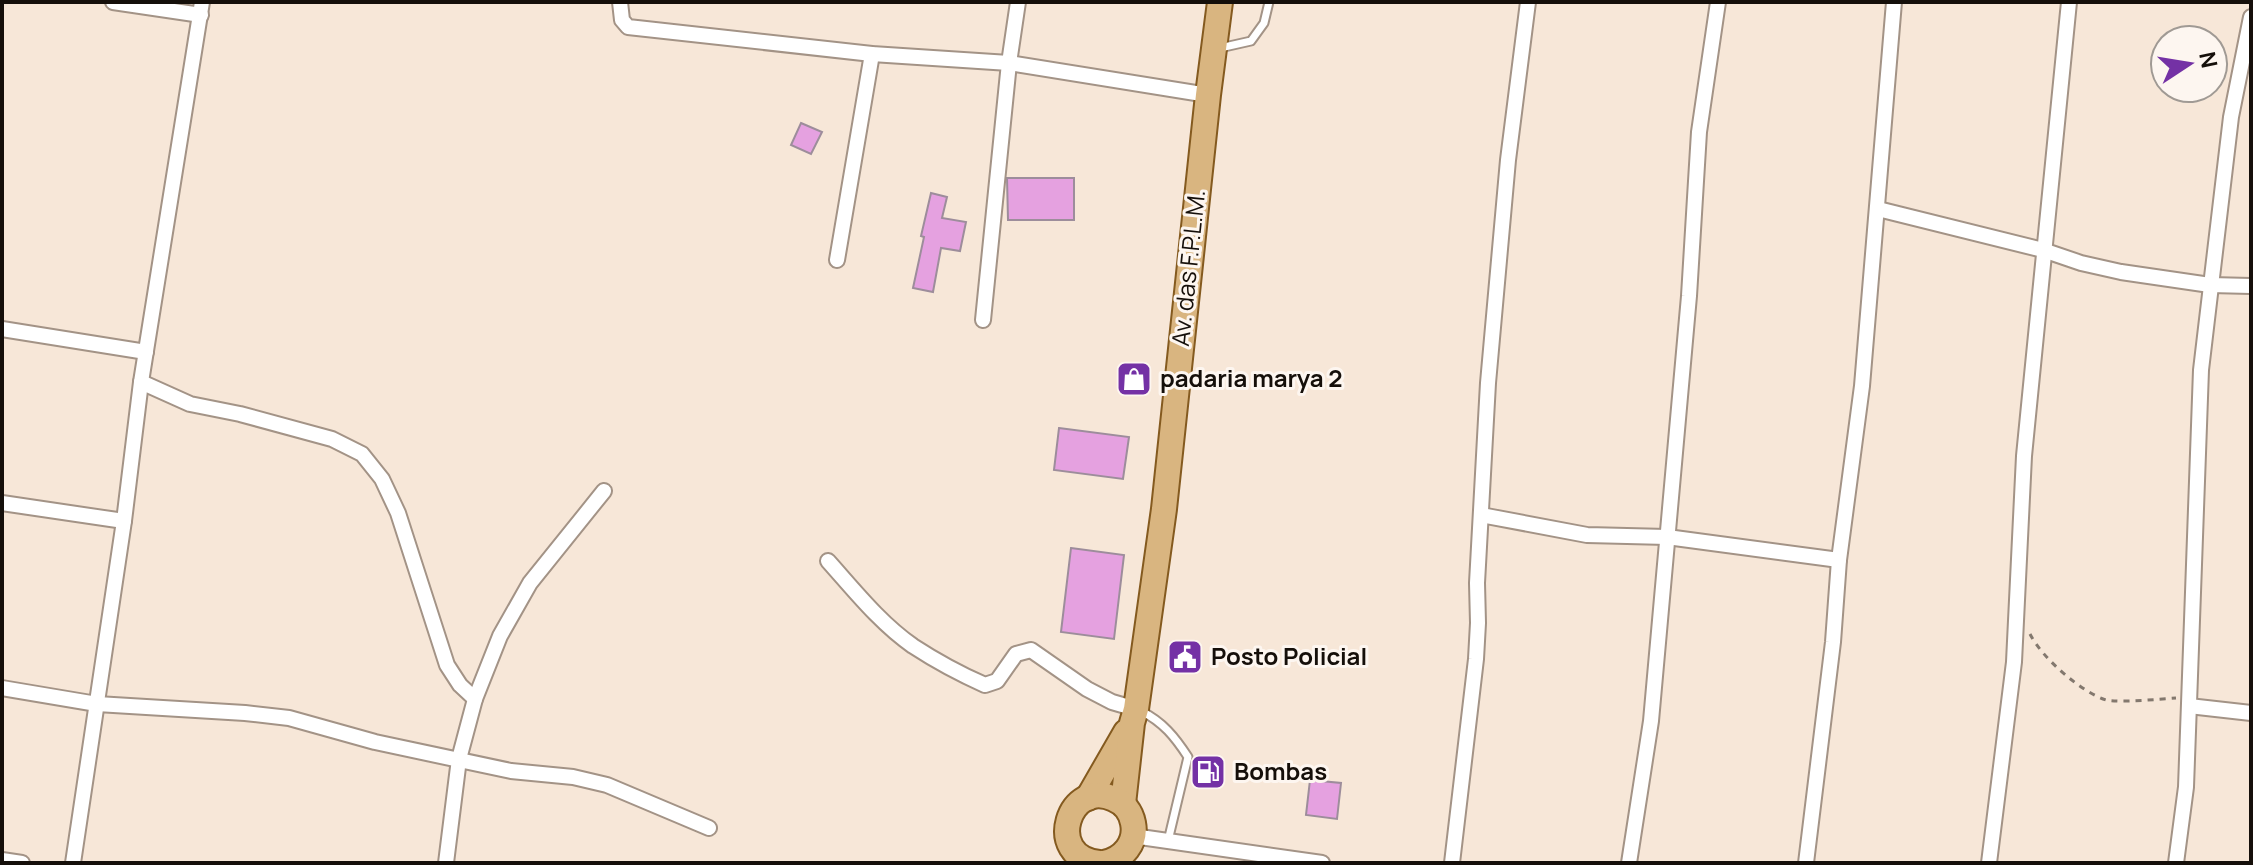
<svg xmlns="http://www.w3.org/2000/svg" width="2253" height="865" viewBox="0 0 2253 865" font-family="Manrope,sans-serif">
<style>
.building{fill:#e5a1e0;stroke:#9d8d9b;stroke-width:2}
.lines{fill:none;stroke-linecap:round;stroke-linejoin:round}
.lane-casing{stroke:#a39386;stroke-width:11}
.street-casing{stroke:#a39386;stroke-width:18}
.primary-casing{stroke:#845a1f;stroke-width:28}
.path{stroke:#83786e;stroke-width:3;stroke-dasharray:6 6;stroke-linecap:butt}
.lane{stroke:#fff;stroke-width:7}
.street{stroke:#fff;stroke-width:14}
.primary{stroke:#d9b580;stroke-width:24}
.labels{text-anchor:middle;stroke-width:6;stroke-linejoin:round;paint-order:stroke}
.street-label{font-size:24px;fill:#150f0a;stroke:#fdf6f0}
.poi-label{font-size:24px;font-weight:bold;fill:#150f0a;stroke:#fdf6f0;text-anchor:start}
</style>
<rect width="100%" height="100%" fill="#f7e7d8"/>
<!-- building -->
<g class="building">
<polygon points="801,123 822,132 811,154 791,145"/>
<polygon points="1007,178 1074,178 1074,220 1008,220"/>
<polygon points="931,193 947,197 942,218 966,222 960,251 941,248 933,292 913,288 924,237 921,236"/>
<polygon points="1059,428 1129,437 1123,479 1054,470"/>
<polygon points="1071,548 1124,555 1114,639 1061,632"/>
<polygon points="1310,780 1341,783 1337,819 1306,815"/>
</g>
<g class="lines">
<defs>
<g id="lane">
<polyline points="1220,48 1251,41 1264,23 1269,2"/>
<path d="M1141,711C1163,722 1175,737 1188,757L1168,841"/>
</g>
<g id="street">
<polyline points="113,2 201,15"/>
<polyline points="620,2 622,20 628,27 872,54 1009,63 1208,95"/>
<polyline points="1878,209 2043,250 2081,263 2121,272 2210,285 2251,286"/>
<polyline points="837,260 872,54"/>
<polyline points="983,320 1009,63 1018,2"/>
<polyline points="2,329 146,352"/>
<polyline points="141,382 190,404 240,414 332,439 362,454 382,479 398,513 447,665 460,685 475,699"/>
<polyline points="2,503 124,521"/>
<polyline points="1481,515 1587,535 1667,537 1839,560"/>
<path d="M828,561C854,590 880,623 913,646C936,661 960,674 985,685L997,681L1016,654L1031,650L1087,689L1112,702L1136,709"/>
<polyline points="2,688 97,704 245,713 289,718 375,742 511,771 573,777 607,785 709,828"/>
<polyline points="2189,706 2251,713"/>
<polyline points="1133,836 1322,863"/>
<polyline points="2,860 22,863"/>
<polyline points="73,863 124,521 141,382 202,2"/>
<polyline points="446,863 459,759 475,699 500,636 530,583 604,491"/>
<polyline points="1452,863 1476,659 1478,623 1477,583 1488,383 1508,160 1528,2"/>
<polyline points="1629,863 1651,721 1689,296 1699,132 1718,2"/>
<polyline points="1806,863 1833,642 1839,560 1862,386 1894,2"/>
<polyline points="1989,863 2014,662 2024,456 2069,2"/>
<polyline points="2176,863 2186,787 2201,370 2231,117 2251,17"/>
</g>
<g id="primary">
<polyline points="1088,798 1126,732"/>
<polyline points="1123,804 1132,723 1136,709 1164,509 1208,95 1220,2"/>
<path d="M1099,863C1043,857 1069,777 1114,799C1124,803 1131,812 1133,823C1137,843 1123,859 1104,863"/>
</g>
</defs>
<!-- lane casing -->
<use href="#lane" class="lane-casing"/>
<!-- street casing -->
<use href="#street" class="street-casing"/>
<!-- primary casing -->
<use href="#primary" class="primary-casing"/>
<!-- path -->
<path class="path" d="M2030,634C2042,658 2081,692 2106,700C2119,703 2161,699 2176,698"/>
<!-- lane -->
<use href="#lane" class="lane"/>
<!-- street -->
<use href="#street" class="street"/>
<!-- primary -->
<use href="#primary" class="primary"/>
</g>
<!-- icons -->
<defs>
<symbol id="shop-square" viewBox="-11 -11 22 22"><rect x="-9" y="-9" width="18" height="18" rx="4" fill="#7431a5" stroke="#fdf6f0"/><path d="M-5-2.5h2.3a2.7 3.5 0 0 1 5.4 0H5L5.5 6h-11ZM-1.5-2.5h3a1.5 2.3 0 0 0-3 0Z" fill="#fff"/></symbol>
<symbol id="civic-square" viewBox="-11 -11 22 22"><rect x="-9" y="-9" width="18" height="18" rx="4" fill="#7431a5" stroke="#fdf6f0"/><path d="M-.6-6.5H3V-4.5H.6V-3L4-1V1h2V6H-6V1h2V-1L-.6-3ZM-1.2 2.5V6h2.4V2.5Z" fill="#fff"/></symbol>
<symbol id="fuel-square" viewBox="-11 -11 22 22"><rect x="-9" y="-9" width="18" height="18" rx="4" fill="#7431a5" stroke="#fdf6f0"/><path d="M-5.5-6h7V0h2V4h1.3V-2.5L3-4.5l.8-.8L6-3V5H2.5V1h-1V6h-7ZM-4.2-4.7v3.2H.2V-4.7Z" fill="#fff"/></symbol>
</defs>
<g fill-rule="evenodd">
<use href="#shop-square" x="1114" y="359" width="40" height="40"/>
<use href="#civic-square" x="1165" y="637" width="40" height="40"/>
<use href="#fuel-square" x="1188" y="752" width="40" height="40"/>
</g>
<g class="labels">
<!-- street labels -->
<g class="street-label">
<text transform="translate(1189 268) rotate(-84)" y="8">Av. das F.P.L.M.</text>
</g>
<!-- poi labels -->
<g class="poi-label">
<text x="1160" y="387">padaria marya 2</text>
<text x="1211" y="665">Posto Policial</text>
<text x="1234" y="780">Bombas</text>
</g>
</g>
<!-- border -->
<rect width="2253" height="865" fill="none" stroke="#150f0a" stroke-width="8"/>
<!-- north arrow -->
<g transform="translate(2189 64) rotate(78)"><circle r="38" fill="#fdf6f0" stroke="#a09a94" stroke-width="2"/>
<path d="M0-6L14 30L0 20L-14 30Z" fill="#7431a5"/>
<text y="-12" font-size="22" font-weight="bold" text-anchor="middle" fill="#150f0a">N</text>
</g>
</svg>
